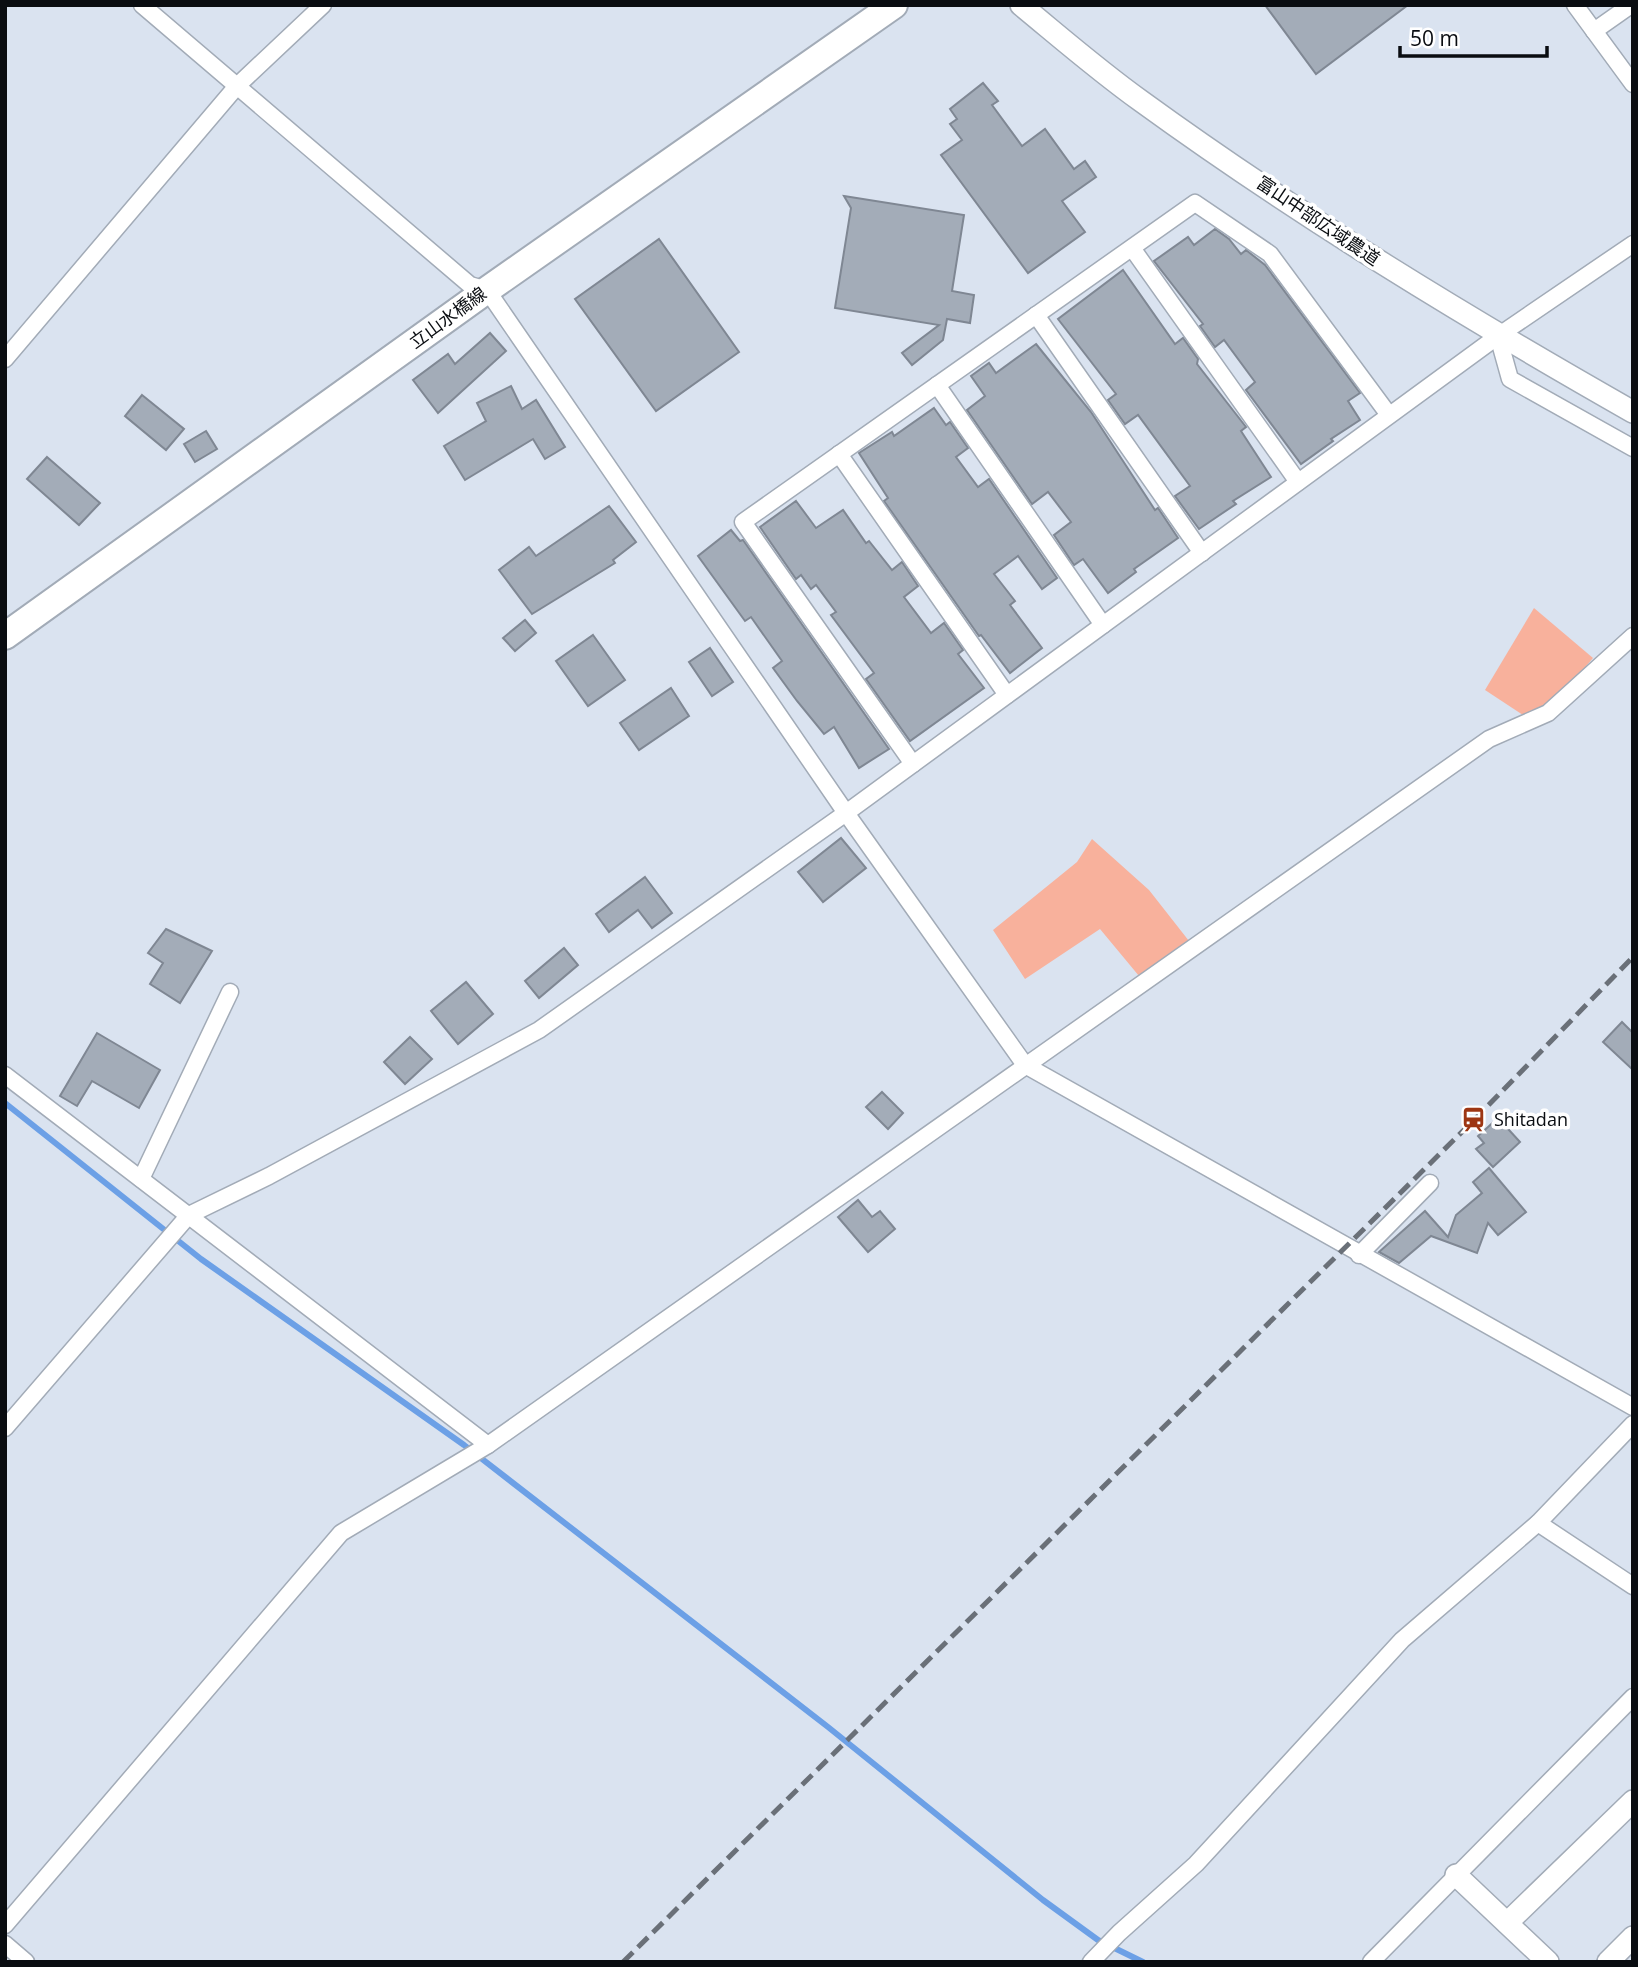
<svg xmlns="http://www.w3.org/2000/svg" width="1638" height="1967" viewBox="0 0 1638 1967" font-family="'Open Sans','Noto Sans JP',sans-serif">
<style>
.green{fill:#f8b19c}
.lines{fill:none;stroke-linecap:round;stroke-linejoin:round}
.stream{stroke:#6ca0e6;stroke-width:6}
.building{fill:#a3acb8;stroke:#7f8793;stroke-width:2}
.minor-casing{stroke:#a2abb7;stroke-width:19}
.tertiary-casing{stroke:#a2abb7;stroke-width:24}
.primary-casing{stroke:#a2abb7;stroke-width:30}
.minor{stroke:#fff;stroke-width:16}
.tertiary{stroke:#fff;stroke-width:21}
.primary{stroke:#fff;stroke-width:26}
.rail{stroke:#6a7078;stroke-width:5;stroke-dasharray:14 7;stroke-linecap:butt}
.labels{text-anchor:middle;stroke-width:7;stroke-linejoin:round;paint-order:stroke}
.street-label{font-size:18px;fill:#0a0d11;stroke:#fff}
.poi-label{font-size:18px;fill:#0a0d11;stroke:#fff;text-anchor:start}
</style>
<rect width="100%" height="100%" fill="#dae3f0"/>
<!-- green -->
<g class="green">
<polygon points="1534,608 1593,658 1553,705 1526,717 1485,690"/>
<polygon points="1092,839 1149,890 1189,941 1139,976 1100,929 1025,979 993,930 1077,862"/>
</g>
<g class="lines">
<!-- stream -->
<polyline class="stream" points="5,1103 201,1259 464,1445 828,1727 1043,1900 1098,1940 1143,1962"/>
</g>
<!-- building -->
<g class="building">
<polygon points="1265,5 1408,5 1316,74"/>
<polygon points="983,83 998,101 992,105 1022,146 1045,129 1074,169 1085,161 1096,177 1062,201 1085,232 1028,273 941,155 962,140 950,124 957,119 950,109"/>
<polygon points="844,196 964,215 952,291 974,295 970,323 947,319 943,340 912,365 902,353 939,325 835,308 851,208"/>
<polygon points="1215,229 1229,239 1241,254 1246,250 1265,265 1360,393 1348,401 1360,420 1331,439 1333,441 1301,464 1246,390 1255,382 1224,340 1215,347 1200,326 1203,324 1154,261 1188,237 1194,245"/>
<polygon points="659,239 739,352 656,411 575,299"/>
<polygon points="1123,270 1175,344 1183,338 1198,359 1197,364 1246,427 1241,431 1271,477 1233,501 1236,504 1199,529 1175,496 1190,486 1138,415 1125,424 1108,400 1116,394 1058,319"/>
<polygon points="490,333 506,351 438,413 413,380 448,354 455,364"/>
<polygon points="1036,344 1091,412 1155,510 1158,508 1178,538 1134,569 1136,572 1108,593 1083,559 1074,565 1054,535 1071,522 1048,492 1032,504 967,410 985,396 971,376 989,363 996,373"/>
<polygon points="511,386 522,409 536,400 565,447 545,459 533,439 465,480 444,446 486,421 477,403"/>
<polygon points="142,395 184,429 166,450 125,416"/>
<polygon points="934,408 946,425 950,422 968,448 956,457 978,487 989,479 1057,578 1042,589 1018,556 994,574 1015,601 1010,605 1042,648 1010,673 981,635 979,636 884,501 888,498 859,453 892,432 894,436"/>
<polygon points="206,431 217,449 195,462 184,444"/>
<polygon points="47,457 100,503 79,525 27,479"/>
<polygon points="796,501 816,528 843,510 866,543 869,541 892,570 902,562 918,586 904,597 931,633 944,623 963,650 958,654 984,688 910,741 866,679 874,673 831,615 836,612 816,585 811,589 801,575 796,579 760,527"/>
<polygon points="609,506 636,542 613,560 615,563 532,614 499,570 529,547 536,556"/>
<polygon points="731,530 740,541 743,540 889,749 859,768 834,727 824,734 797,701 773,668 782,661 751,617 745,621 698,556"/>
<polygon points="525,620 536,633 515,651 503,638"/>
<polygon points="593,635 625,680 588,706 556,661"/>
<polygon points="710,648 733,682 712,696 689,662"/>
<polygon points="671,688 689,716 639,750 620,723"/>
<polygon points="841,838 866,868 823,902 798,872"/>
<polygon points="645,877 672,913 652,928 638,910 609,932 596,914"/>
<polygon points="166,929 212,951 180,1003 150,984 163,963 148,953"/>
<polygon points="564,948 578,965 539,998 525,981"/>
<polygon points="466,982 493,1014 458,1044 431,1011"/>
<polygon points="1622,1022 1633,1033 1633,1070 1603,1042"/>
<polygon points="97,1033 160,1070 139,1108 92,1081 77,1106 60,1096"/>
<polygon points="410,1037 432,1059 405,1084 384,1062"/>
<polygon points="882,1092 903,1113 888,1129 866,1107"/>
<polygon points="1498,1118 1520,1142 1493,1167 1476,1149 1484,1143 1478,1136"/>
<polygon points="1489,1168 1526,1212 1498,1235 1488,1223 1477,1253 1431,1236 1399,1263 1379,1252 1425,1211 1448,1237 1456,1215 1482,1193 1473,1182"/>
<polygon points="858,1200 872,1217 880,1211 895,1229 868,1252 838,1217"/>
</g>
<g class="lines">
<defs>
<g id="minor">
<polyline points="142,5 470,285 487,290 846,813 1025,1065 1633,1407"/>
<polyline points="1575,5 1633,84"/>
<polyline points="1594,31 1631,5"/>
<polyline points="1132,248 1298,482"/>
<polyline points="1036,315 1202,553"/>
<polyline points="1498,336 1510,379 1633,448"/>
<polyline points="5,359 237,86 323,5"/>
<polyline points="937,385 1103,625"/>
<polyline points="839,454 1007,695"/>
<polyline points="913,764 743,522 1195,203 1270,254 1389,415"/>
<polyline points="5,1075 488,1445"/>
<polyline points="141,1179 230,992"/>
<polyline points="1359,1255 1430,1183"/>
<polyline points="5,1428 189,1215 269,1176 539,1030 846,813 1498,336 1633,244"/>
<polyline points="1538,1523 1633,1586"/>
<polyline points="5,1925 341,1533 488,1445 1489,739 1548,713 1633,636"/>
<polyline points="5,1944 26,1962"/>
<polyline points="1091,1962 1119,1933 1196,1864 1402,1640 1538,1523 1633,1424"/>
<polyline points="1371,1962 1633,1697"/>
</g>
<g id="tertiary">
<path d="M1021,5C1060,37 1099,71 1141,101C1298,215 1464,316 1633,412"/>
<polyline points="1456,1875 1548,1962"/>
<polyline points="1507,1923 1633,1801"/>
<polyline points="1608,1962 1633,1937"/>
</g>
<polyline id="primary" points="5,636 487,290 894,5"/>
</defs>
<!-- minor casing -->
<use href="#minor" class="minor-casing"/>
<!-- tertiary casing -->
<use href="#tertiary" class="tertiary-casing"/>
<!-- primary casing -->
<use href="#primary" class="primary-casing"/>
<!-- minor -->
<use href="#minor" class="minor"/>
<!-- tertiary -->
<use href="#tertiary" class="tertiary"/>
<!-- primary -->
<use href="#primary" class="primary"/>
<!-- rail -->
<polyline class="rail" points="623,1962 1474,1120 1633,957"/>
</g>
<!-- icons -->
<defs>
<symbol id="station-bare" viewBox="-9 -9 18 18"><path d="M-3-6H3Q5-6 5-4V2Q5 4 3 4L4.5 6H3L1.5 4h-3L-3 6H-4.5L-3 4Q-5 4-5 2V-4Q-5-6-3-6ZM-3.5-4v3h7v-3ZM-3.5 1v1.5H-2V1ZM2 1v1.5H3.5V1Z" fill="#9d3613" stroke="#fff" stroke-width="2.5" paint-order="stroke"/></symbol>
</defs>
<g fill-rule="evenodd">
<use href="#station-bare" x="1456" y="1102" width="35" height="35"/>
</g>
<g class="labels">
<!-- street labels -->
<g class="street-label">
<text transform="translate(1318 221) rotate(34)" y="6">富山中部広域農道</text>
<text transform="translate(448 318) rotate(-36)" y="6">立山水橋線</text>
</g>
<!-- poi labels -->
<g class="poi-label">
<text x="1494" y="1126">Shitadan</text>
</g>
</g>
<!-- border -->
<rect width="1638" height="1967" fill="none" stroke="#0a0d11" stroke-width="14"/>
<!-- scale -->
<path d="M1400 46v10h147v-10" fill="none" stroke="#0a0d11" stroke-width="3.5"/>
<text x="1410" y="46" font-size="21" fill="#0a0d11" stroke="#ffffff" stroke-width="5" paint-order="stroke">50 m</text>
</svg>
